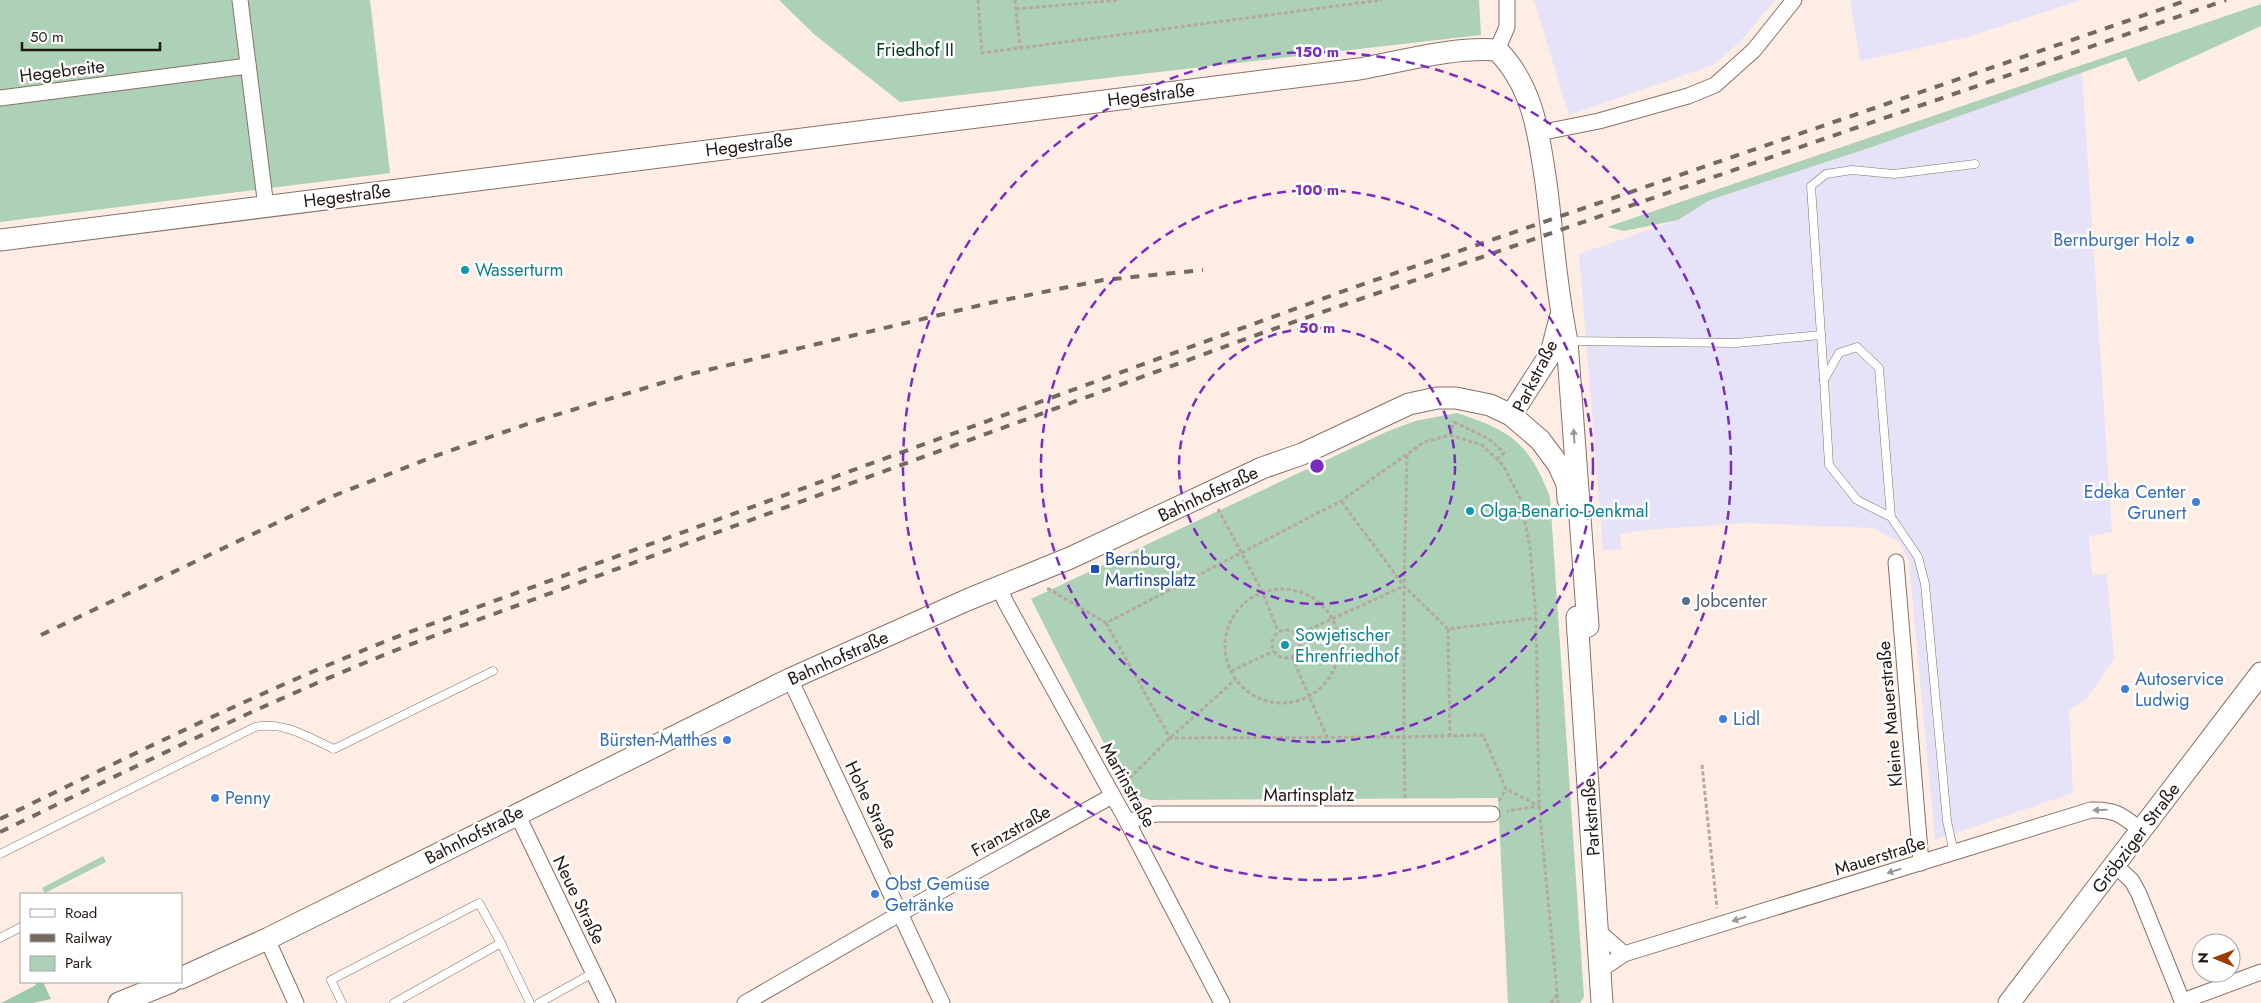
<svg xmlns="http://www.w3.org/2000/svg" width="2261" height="1003" viewBox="0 0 2261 1003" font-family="Jost,sans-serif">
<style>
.industrial{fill:#e6e3f9}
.green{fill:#acd1b6}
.forest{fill:#9cc9a9}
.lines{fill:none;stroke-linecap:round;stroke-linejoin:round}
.lane-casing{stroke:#897165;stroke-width:9}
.street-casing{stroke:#897165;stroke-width:17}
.secondary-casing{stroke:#897165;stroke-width:23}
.path{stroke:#b5a8a0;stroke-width:3;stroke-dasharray:4 2.5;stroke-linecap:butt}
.lane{stroke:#fff;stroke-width:8}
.street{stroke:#fff;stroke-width:15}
.secondary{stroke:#fff;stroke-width:21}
.rail{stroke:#746962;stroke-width:4;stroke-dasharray:9 9;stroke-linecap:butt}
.oneway{fill:#9b9795}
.ring{fill:none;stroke:#7b2cbf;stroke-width:2.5;stroke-dasharray:9 6}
.shop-dot{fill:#3f7fe0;stroke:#fff;stroke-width:2}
.culture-dot{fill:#0f9aa8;stroke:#fff;stroke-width:2}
.transit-dot{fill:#1a4fb4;stroke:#fff;stroke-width:2}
.service-dot{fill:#5c6f8a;stroke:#fff;stroke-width:2}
.labels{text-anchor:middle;stroke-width:5;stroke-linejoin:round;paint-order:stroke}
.park-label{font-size:18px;fill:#033a1d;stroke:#fff}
.street-label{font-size:18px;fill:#211813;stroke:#fff}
.shop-label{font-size:18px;fill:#366cbe;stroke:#fff;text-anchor:start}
.culture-label{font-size:18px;fill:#0d838f;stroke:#fff;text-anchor:start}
.transit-label{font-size:18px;fill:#164399;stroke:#fff;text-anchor:start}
.service-label{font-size:18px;fill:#4e5e75;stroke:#fff;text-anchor:start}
.centre{fill:#7b2cbf;stroke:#fff;stroke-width:2.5}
.ring-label{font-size:15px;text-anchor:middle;font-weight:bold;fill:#7b2cbf;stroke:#fff;stroke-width:5;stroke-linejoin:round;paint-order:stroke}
</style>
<rect width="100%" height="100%" fill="#fdede4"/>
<!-- industrial -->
<g class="industrial">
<polygon points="1534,0 1775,0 1740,42 1713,65 1569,115"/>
<polygon points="1850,0 2082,0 1967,37 1860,61"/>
<polygon points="2082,72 2112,532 2089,536 2092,575 2107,574 2114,659 2087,698 2069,711 2073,793 1935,840 1909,562 1899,542 1873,528 1745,523 1645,530 1620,534 1621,549 1603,550 1579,254 1678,220 1710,200 1872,147"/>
</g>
<!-- green -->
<g class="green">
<polygon points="0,0 370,0 390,173 0,222"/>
<polygon points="779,0 1479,0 1481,35 900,102 815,35"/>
<polygon points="2261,4 2261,26 2138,82 2126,57 1872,147 1710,200 1678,220 1624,231 1607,227"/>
<path d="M1457,413C1512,431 1529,443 1550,497L1584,997L1580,1003H1508L1498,798L1150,800L1129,793L1031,599L1386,432L1415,421Z"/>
<polygon points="103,856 106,862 45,893 42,888"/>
</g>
<!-- forest -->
<polygon class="forest" points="35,982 43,982 51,999 33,1003 1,1003 36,985"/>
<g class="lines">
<defs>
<g id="lane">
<polyline points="1569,341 1736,343 1821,335"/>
<polyline points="1824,380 1811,186 1826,174 1852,170 1894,174 1975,164"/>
<polyline points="1891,517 1857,500 1829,465 1824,380 1839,353 1857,347 1879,368 1891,517 1918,557 1925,584 1947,821 1954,853"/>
<path d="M0,854L255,727C283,721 308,737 334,749L493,671"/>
<polyline points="0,938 21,927"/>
<polyline points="342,1003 331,980 479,903 501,943"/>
<polyline points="394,1003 501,943 530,1003"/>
<polyline points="539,1003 593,973"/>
</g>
<g id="street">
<polyline points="240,0 266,207"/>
<polyline points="1497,50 1507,27 1507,0"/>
<polyline points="0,98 248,66"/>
<polyline points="1539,133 1599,121 1688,96 1715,85 1754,50 1794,0"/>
<polyline points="1896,562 1921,863"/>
<polyline points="999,587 1006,603 1128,823 1222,1003"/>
<polyline points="790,679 942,1003"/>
<polyline points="517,814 608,1003"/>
<polyline points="1128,823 1143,816 1157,814 1492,814"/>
<polyline points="2115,865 2132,881 2139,894 2183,1003"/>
<polyline points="1599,932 1624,954"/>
<polyline points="267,939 296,1003"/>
<path d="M1602,969L1624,954L2091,810C2116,809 2123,816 2142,831"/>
<polyline points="2183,1001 2261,972"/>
<polyline points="745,1003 901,913 1112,796"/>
</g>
<g id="secondary">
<path d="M0,240L1359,69C1404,61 1451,47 1497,50C1533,86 1539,134 1546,183C1553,235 1556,289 1567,341L1588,626L1578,631"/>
<polyline points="1511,415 1551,353 1560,318"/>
<polyline points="1577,617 1602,1003"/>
<polyline points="181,978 267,939 790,679 967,600 1070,558 1262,468 1302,454 1409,404 1437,398 1456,398 1490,405 1511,415 1540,440 1558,464 1567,484 1568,499"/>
<polyline points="119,1003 171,982"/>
<polyline points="2009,1003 2261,673"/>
</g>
</defs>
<!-- lane casing -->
<use href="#lane" class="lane-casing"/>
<!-- street casing -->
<use href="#street" class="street-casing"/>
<!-- secondary casing -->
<use href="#secondary" class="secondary-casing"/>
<!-- path -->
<g class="path">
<polyline points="978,0 982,53 1382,0"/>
<polyline points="1015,0 1020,48"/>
<polyline points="1016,9 1120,0"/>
<polyline points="1454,422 1489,439 1504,453 1497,459"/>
<polyline points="1450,435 1454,421"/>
<polyline points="1407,455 1404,586 1448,629 1536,618"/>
<polyline points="1218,509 1262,591 1278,631"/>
<circle cx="1282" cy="646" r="57"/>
<polyline points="1047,589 1049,589 1106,623 1341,501 1424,442 1450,435 1482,445 1503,465 1520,498 1530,547 1536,618 1539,806 1558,1003"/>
<polyline points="1106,623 1170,738 1404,737 1404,586 1341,501"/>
<polyline points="1448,629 1450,736"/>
<circle cx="1286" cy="644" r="14"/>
<polyline points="1297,635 1404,586"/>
<polyline points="1292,657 1327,737"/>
<polyline points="1231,671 1274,651"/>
<polyline points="1702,765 1717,908"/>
<polyline points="1125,783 1170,738 1236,679"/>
<polyline points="1405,798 1404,737 1483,735 1506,789 1539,806 1507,811"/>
<polyline points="1499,801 1506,789"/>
<polyline points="1551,1003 1557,995"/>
</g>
<!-- lane -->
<use href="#lane" class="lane"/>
<!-- street -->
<use href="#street" class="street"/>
<!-- secondary -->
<use href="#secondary" class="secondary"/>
<!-- rail -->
<g class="rail">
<polyline points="41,635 333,496 435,456 539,420 695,373 994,302 1103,280 1203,270"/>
<path d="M0,819C134,754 266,688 404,634L1352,288L2188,0"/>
<path d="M0,832C135,767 269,700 409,645L1262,333L2226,0"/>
</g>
</g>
<!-- one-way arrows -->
<defs><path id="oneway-solid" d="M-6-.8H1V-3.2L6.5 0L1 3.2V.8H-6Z" transform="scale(1.25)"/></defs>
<g class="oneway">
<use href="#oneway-solid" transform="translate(1574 436) rotate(-94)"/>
<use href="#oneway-solid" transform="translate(2100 810) rotate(179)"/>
<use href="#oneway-solid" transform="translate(1894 871) rotate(163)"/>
<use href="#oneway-solid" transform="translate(1739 919) rotate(163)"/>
</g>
<!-- distance rings -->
<g class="ring">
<circle cx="1317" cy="466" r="138"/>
<circle cx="1317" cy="466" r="276"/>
<circle cx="1317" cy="466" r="414"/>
</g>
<!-- markers -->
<g class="shop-dot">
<circle cx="2190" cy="240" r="5"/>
<circle cx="2196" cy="502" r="5"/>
<circle cx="2125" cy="689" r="5"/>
<circle cx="1723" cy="719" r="5"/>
<circle cx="727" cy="740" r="5"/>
<circle cx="215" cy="798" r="5"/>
<circle cx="875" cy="894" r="5"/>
</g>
<g class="culture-dot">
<circle cx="465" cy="270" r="5"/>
<circle cx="1470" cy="511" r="5"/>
<circle cx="1285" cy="645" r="5"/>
</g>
<rect class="transit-dot" x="1090" y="564" width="10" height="10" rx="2.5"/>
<circle class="service-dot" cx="1686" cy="601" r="5"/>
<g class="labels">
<!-- park labels -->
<g class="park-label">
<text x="915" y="56">Friedhof II</text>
</g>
<!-- street labels -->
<g class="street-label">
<text transform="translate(62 71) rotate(-7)" y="6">Hegebreite</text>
<text transform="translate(1151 95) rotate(-7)" y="6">Hegestraße</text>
<text transform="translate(749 145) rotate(-7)" y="6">Hegestraße</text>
<text transform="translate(347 196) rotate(-7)" y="6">Hegestraße</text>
<text transform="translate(1535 376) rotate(-63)" y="6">Parkstraße</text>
<text transform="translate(1208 494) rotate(-25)" y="6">Bahnhofstraße</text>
<text transform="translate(838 658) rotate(-24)" y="6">Bahnhofstraße</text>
<text transform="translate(1890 714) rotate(-95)" y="6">Kleine Mauerstraße</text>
<text transform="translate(1128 785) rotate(61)" y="6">Martinstraße</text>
<text x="1309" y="801">Martinsplatz</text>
<text transform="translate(871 805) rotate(64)" y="6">Hohe Straße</text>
<text transform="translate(1591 817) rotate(-94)" y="6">Parkstraße</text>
<text transform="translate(1011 831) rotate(-29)" y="6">Franzstraße</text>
<text transform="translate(474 835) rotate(-27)" y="6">Bahnhofstraße</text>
<text transform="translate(2136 838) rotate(-53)" y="6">Gröbziger Straße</text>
<text transform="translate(1880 856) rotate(-17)" y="6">Mauerstraße</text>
<text transform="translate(579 900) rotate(64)" y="6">Neue Straße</text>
</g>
<!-- shop labels -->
<g class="shop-label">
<text x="2180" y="246" text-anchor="end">Bernburger Holz</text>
<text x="2186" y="498" text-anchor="end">Edeka Center<tspan x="2186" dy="21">Grunert</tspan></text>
<text x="2135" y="685">Autoservice<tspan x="2135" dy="21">Ludwig</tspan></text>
<text x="1733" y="725">Lidl</text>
<text x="717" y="746" text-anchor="end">Bürsten-Matthes</text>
<text x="225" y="804">Penny</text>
<text x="885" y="890">Obst Gemüse<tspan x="885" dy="21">Getränke</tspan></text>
</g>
<!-- culture labels -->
<g class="culture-label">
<text x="475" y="276">Wasserturm</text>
<text x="1480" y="517">Olga-Benario-Denkmal</text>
<text x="1295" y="641">Sowjetischer<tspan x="1295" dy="21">Ehrenfriedhof</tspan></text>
</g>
<!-- transit labels -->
<g class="transit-label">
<text x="1105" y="565">Bernburg,<tspan x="1105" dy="21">Martinsplatz</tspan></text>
</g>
<!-- service labels -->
<g class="service-label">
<text x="1696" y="607">Jobcenter</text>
</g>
</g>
<circle cx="1317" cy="466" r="8" class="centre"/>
<g class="ring-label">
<text x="1317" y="57">150 m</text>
<text x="1317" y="195">100 m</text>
<text x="1317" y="333">50 m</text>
</g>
<!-- legend -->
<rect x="20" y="893" width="162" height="90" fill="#ffffff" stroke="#a6a3a1"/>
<rect x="30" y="909" width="25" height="8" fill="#ffffff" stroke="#a6a3a1"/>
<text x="65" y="918" font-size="15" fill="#211813">Road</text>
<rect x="30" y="934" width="25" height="8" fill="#746962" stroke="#a6a3a1"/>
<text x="65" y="943" font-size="15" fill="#211813">Railway</text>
<rect x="30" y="956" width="25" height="15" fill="#acd1b6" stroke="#a6a3a1"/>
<text x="65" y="968" font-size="15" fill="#211813">Park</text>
<!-- north arrow -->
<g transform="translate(2216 958) rotate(271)"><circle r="24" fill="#ffffff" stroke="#a6a3a1"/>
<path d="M0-4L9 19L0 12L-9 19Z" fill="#9d3a00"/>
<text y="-8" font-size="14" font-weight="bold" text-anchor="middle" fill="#211813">N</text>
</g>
<!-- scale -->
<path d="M22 42v8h138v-8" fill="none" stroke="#211813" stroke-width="2.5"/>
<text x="30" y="42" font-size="15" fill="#211813" stroke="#ffffff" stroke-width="4" paint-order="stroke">50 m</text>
</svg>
